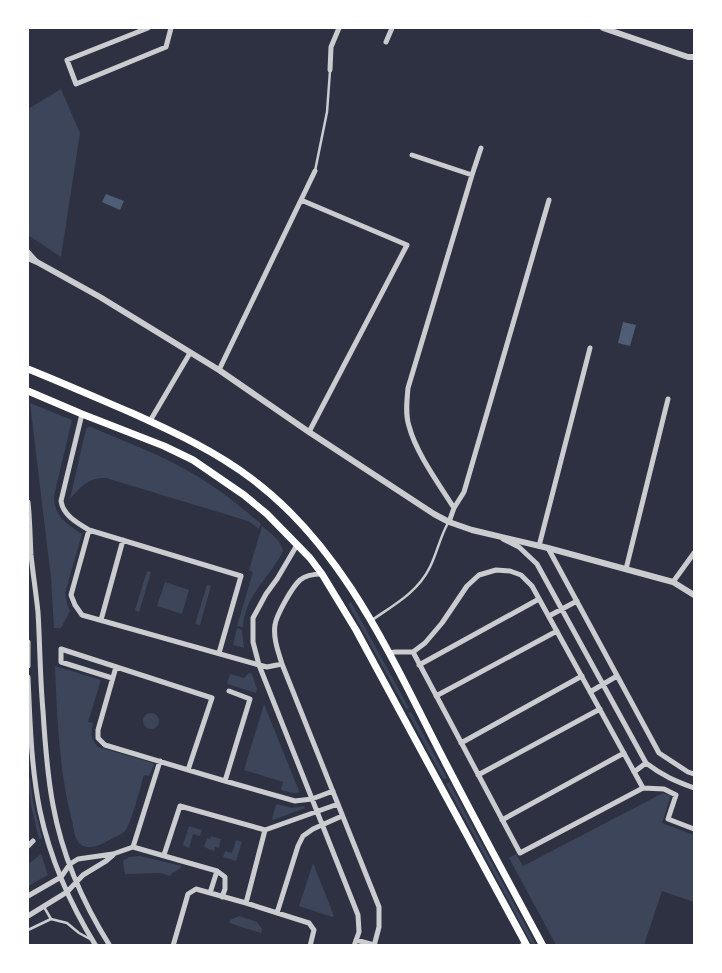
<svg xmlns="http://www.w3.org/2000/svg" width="722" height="973" viewBox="0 0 722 973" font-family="'Varela Round',sans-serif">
	<rect width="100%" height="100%" fill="#2d3142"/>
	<!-- green -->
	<path fill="#3c4559" d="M61,89L80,133L61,257L28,235V109Z
		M30,403L72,420L54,496C54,517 66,523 82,534L65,593L67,604L70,611L61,628H54L51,578Z
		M88,427H91C124,441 159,454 190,472C215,486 239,505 261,524L259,529L248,521L106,478C87,478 82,486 70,499L86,429Z
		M262,526C270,533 281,540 283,551C270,578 245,594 243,627L237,626L253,572L249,570Z
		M147,571L151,572L139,612L135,610Z
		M165,582L189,590L182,614L157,606Z
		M207,585L211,586L200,625L195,624Z
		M351,602L409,708L406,709L348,604Z
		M237,628L242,630L244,648L233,645Z
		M55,666L101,680L88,722L93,723C91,734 90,738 98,747L153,763L154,765L149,776L144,775C140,787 132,824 124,832C119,836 110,839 104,843C96,847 86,850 79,843C74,838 74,828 72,821C59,771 57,718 55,666Z
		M249,673L252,674L257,689L256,693L227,684L230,674L244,678Z
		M264,704L299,791L298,793H293L281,790L283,782L244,770Z
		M411,712L447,778L443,779L408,713Z
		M143 721a8 8 0 1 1 16 0a8 8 0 1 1-16 0Z
		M28,778H30L33,802L42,838L39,839L31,805Z
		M449,782L536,945H532L446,784Z
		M663,793L671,796L662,823L694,835V902L662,891L644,945H556L509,858L516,854L523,866Z
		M277,804L292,808L303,806L305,808L273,820L272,819L276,805Z
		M189,826L202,830L200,836L193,834L189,848L183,845Z
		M211,836L221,839L219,848L215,847L214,851L204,847L207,838L210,839Z
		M236,840L242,842L236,861L223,857L225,851L232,853Z
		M41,854L48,875L28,886V864Z
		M140,856L182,866C179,871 173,871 170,876L160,873L126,874H125L123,862L124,860L129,857Z
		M313,863L334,916L332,917L299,906Z
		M239,916L257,922L262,929L261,933L229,923L230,920Z"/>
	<!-- water -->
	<path fill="#4f5d75" d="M106,194L124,201L120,210L102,202Z
		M623,322L636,325L630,346L618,343Z"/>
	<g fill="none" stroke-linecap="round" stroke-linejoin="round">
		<!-- service -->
		<path stroke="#caccd0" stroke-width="2.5" d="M315,171L327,112L330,71
			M372,620C394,605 418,592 430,567C437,553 440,537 448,523
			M44,907L51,919
			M28,930L51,919L67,923L79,933L90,939
			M518,946L524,943"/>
		<!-- minor -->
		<path stroke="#caccd0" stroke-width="5" d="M148,28L67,60L76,84L166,47L171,28
			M386,42L392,28
			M330,70L331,47L339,28
			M412,155L472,175
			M301,200L407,245L309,432
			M28,252L36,261
			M219,370L315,171
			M82,414L61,501C63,515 77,523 89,530L241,576L219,653
			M150,421L190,353
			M28,502C30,520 30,538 31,555C33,574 36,593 38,612C40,645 40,678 43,711C45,743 47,774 53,805C62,855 83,903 110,946
			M454,508C439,484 416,453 409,426C405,414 407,400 408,388L472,175L481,148
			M449,522L454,508L464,492L549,200
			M89,530L71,595L75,605L82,615L259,665L267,667L282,664
			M503,539L519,547L537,564L646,763C663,776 675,781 694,788
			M297,545L277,579L266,594L253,618V642L259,665L358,915L359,932L354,946
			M539,546L590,348
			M548,548L659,753L688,772L694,774
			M626,569L668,399
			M322,574C314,574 306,575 300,580C292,587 276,616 275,625C273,638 278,651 282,664L379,907V927L374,946
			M673,582L694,553
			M549,616L577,601
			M101,620L123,540
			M28,642V666
			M389,653L395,652H413L425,643L442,623L467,586L479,575L496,570L510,571L521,575L532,586L643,788L520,853L413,652
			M419,665L539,599
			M116,667L98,730V738L105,745L225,781L295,801L312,799L333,791
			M28,677C30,721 31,767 40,811C50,858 70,904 96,946
			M112,678L61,662V649L212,698L188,770
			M590,692L617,676
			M436,696L557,631
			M461,743L582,676
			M634,772L646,763
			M478,775L600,709
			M225,781L250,699L229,691
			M643,788L664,789L676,795L668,819L694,829
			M502,820L624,753
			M265,830L338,804
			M28,846L33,841
			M133,847L217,871L225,877V889L222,897
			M164,855L180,806L265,830L246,903
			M210,893L217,871
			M28,896L61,877L70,864L78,859L113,854L133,847L160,761
			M277,913L298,846L303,836L313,829L342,816
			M28,916L67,892L83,875L106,861L113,855
			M356,940L374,945
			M173,946L188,894L196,889L246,903L309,923L314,930L310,946"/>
		<!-- tertiary -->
		<path stroke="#caccd0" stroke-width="6" d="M603,28L688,57H694
			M28,258L37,262L100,297L219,370L309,432L434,514L449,522L472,530L548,548L673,582L694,595"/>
		<!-- secondary -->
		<path stroke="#fff" stroke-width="7" d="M28,369C63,383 97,398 132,413C174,432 215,451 252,479C344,548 391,657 442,756C475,820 509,883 543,946
			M28,391L82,414L164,446L193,460L244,495L267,514L310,558L322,574L356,630L527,946"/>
	</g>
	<!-- border -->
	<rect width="722" height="973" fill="none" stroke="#ffffff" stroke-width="58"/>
</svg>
